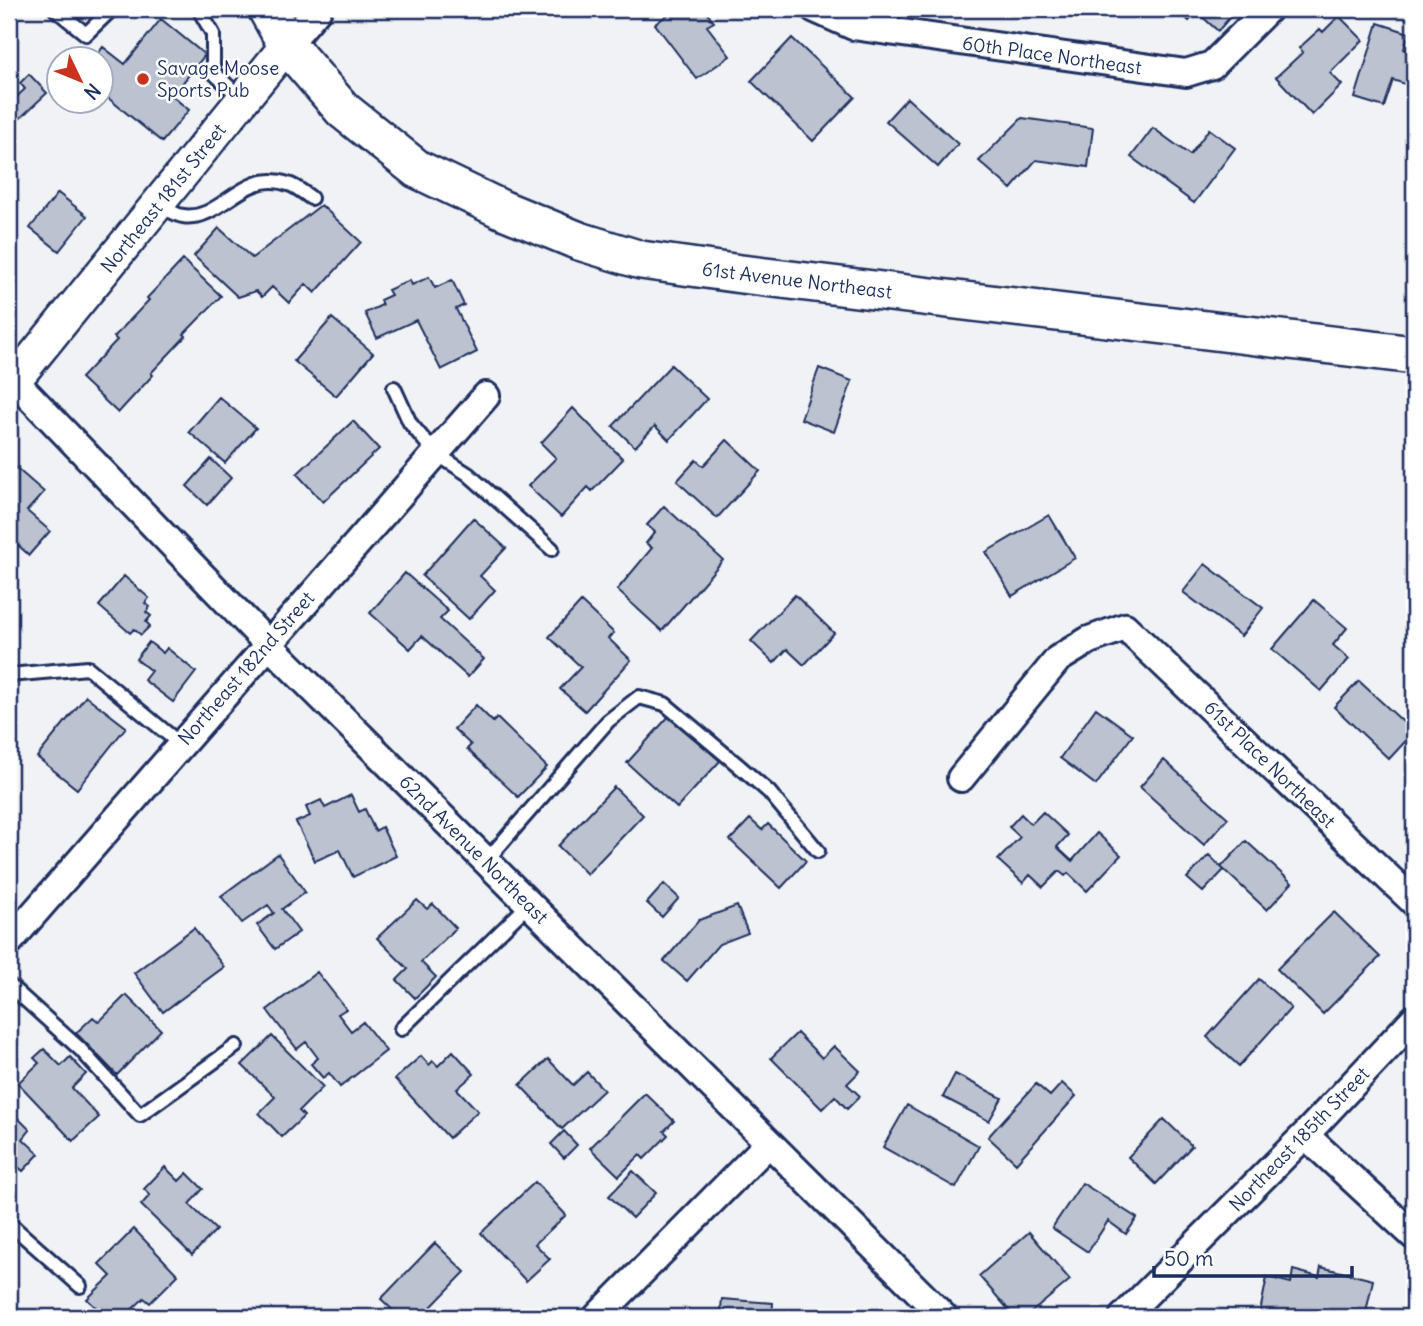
<svg xmlns="http://www.w3.org/2000/svg" width="1423" height="1326" viewBox="0 0 1423 1326" font-family="Delius,sans-serif">
	<rect width="100%" height="100%" fill="#f1f2f5"/>
	<filter id="ink" filterUnits="userSpaceOnUse"><feTurbulence type="fractalNoise" baseFrequency=".0143" numOctaves="2"/><feDisplacementMap in="SourceGraphic" scale="14" xChannelSelector="R" yChannelSelector="G"/><feConvolveMatrix kernelMatrix="1 2 1 2 8 2 1 2 1" color-interpolation-filters="sRGB"/></filter>
	<g filter="url(#ink)">
		<!-- building -->
		<path fill="#bcc2d0" stroke="#1b2f5e" stroke-width="2" d="M676,9H704L714,22L707,26L730,56L697,79L655,24Z
			M1176,9H1237L1218,31L1197,12L1189,21Z
			M1339,16L1363,40L1330,73L1342,85L1312,115L1276,77L1303,52L1299,48L1320,29L1323,32Z
			M161,19L205,55L172,96L189,110L162,142L102,93V60H93L103,47L125,64Z
			M1378,23L1409,33L1404,49L1414,53V92L1410,91L1411,86L1393,80L1384,107L1355,98Z
			M792,38L855,97L813,141L751,81Z
			M29,74L47,93L15,123L9,116V104L25,89L20,83Z
			M907,98L958,144L938,167L886,121Z
			M1022,118L1093,128L1088,167L1036,160L1011,189L979,161Z
			M1153,128L1190,155L1209,129L1235,148L1194,203L1131,157Z
			M58,193L87,216L59,251L30,228Z
			M321,205L361,242L315,293L306,284L289,303L272,287L262,297L256,291L238,297L194,256L219,228L252,258Z
			M183,260L221,296L184,334L186,336L151,373L153,375L118,413L81,378L117,340L114,337L149,300L147,298Z
			M429,277L435,288L452,280L464,305L456,309L477,352L441,370L416,320L377,338L365,313L382,305L380,300L391,295L388,290L410,280L412,285Z
			M332,318L373,353L336,396L294,361Z
			M671,365L707,399L669,440L655,426L635,447L613,426Z
			M819,368L852,381L834,432L801,419Z
			M219,397L256,428L225,463L189,432Z
			M573,408L623,459L592,491L588,487L561,517L528,486L556,458L541,443Z
			M353,421L379,449L323,502L297,474Z
			M727,440L760,471L717,518L677,481L696,460L703,466Z
			M211,459L231,478L207,505L187,486Z
			M14,466L44,492L27,511L50,531L29,555L9,537V472Z
			M664,506L723,560L662,631L617,590L652,548L646,543L655,532L647,525Z
			M1049,515L1075,558L1012,596L986,552Z
			M473,518L506,548L480,576L495,590L469,619L422,576Z
			M1205,564L1263,608L1241,636L1183,592Z
			M405,573L448,611L440,619L484,659L468,677L422,636L410,649L370,613Z
			M124,576L149,598L145,603L150,607L146,612L151,616L146,622L150,626L141,635L134,629L130,633L99,606Z
			M795,595L834,633L804,665L787,649L774,663L751,641Z
			M1314,600L1347,628L1333,645L1349,659L1321,691L1272,649Z
			M581,602L614,633L608,638L631,660L585,711L560,689L581,667L549,637Z
			M149,642L163,653L167,648L196,672L173,702L144,680L151,671L136,659Z
			M1359,681L1414,732L1389,759L1334,707Z
			M86,696L126,727L77,789L37,757Z
			M476,705L493,722L497,718L547,767L518,797L467,749L471,745L454,729Z
			M1096,708L1133,735L1096,785L1060,758Z
			M670,715L720,761L677,808L627,763Z
			M1164,760L1228,818L1204,845L1140,787Z
			M614,787L643,815L587,874L558,846Z
			M351,795L359,812L365,809L375,831L382,827L396,856L353,877L340,850L315,861L296,822L310,816L306,807L321,800L325,808Z
			M1043,812L1068,835L1057,847L1072,861L1097,833L1121,855L1087,891L1068,873L1065,876L1059,871L1043,887L1030,875L1023,883L998,860L1020,837L1009,827L1021,814L1031,824Z
			M750,819L762,830L768,824L806,861L781,888L730,840Z
			M1246,841L1292,883L1267,910L1221,867Z
			M278,854L305,892L282,909L299,932L275,949L257,925L274,913L268,905L242,923L221,896Z
			M1209,855L1224,870L1203,892L1187,878Z
			M664,884L679,898L662,917L647,903Z
			M417,900L427,909L433,904L456,928L421,962L436,977L415,998L397,980L408,969L377,938Z
			M737,906L748,933L719,944L687,981L664,961L699,920Z
			M1334,912L1380,957L1323,1014L1277,969Z
			M194,928L224,967L163,1012L134,973Z
			M317,972L346,1009L338,1014L351,1031L363,1022L386,1051L340,1087L329,1073L323,1078L311,1064L318,1058L306,1042L297,1049L267,1010Z
			M1259,979L1291,1008L1239,1066L1207,1037Z
			M126,995L161,1030L117,1075L76,1033L93,1017L99,1022Z
			M797,1033L822,1058L834,1046L860,1071L847,1084L860,1096L847,1109L835,1096L822,1109L771,1058Z
			M272,1036L323,1087L299,1111L304,1116L282,1137L259,1113L275,1097L242,1065Z
			M44,1049L61,1066L70,1057L86,1074L72,1088L99,1117L73,1141L18,1083L39,1063L34,1058Z
			M453,1051L474,1074L457,1089L478,1111L449,1138L395,1079L421,1056L429,1065L433,1061L438,1066Z
			M548,1059L573,1085L587,1072L604,1090L562,1129L520,1085Z
			M955,1074L1002,1098L989,1121L943,1097Z
			M1062,1083L1076,1096L1016,1163L988,1137L1036,1084L1050,1096Z
			M645,1093L674,1121L664,1131L668,1135L644,1159L640,1155L619,1176L590,1148Z
			M907,1105L979,1146L956,1188L883,1147Z
			M19,1119L30,1130L23,1139L39,1154L23,1171L9,1159V1126L11,1128Z
			M1164,1119L1192,1146L1156,1184L1128,1157Z
			M564,1131L577,1145L564,1158L551,1144Z
			M165,1167L179,1181L187,1173L203,1189L189,1204L216,1230L192,1255L141,1205L150,1195L144,1189Z
			M633,1171L656,1193L632,1218L609,1196Z
			M535,1182L566,1215L535,1244L550,1259L526,1281L481,1233Z
			M1082,1183L1137,1218L1126,1234L1108,1221L1088,1252L1052,1228Z
			M134,1229L178,1275L150,1303L144,1298L124,1317H106L87,1299L111,1276L99,1264Z
			M1029,1232L1070,1280L1026,1317H1015L979,1276Z
			M435,1243L465,1272L431,1307L441,1317H400L381,1299Z
			M1321,1267L1373,1280L1365,1317H1259L1267,1277L1291,1283L1293,1270L1319,1277Z
			M722,1299L773,1303L772,1317H720Z"/>
		<g fill="none" stroke-linecap="round" stroke-linejoin="round">
			<!-- service casing -->
			<g stroke="#1b2f5e" stroke-width="18">
				<path id="service" d="M55,9L86,34L112,9
					M206,9L201,13L213,34V72L242,99
					M158,204C166,208 175,215 183,216C221,222 243,168 288,184C296,186 304,193 311,198
					M394,388L410,423L435,453L468,474L552,549
					M9,675L88,668L180,744
					M486,861L608,721L639,697L665,704L739,766L769,792L818,851
					M9,985L80,1049L140,1115L236,1046
					M401,1029L529,904
					M9,1223L80,1286"/>
			</g>
			<!-- minor casing -->
			<g stroke="#1b2f5e" stroke-width="32">
				<path id="minor" d="M815,9L853,26L1186,73L1212,65L1268,9
					M287,45L318,9
					M9,375L267,643L944,1317
					M961,778L1058,659L1089,640L1125,627L1414,902
					M9,942L486,396
					M1305,1135L1414,1236
					M597,1317L769,1143
					M1123,1317L1305,1135L1414,1019"/>
			</g>
			<!-- tertiary casing -->
			<g stroke="#1b2f5e" stroke-width="37">
				<path id="tertiary" d="M9,387L287,45"/>
			</g>
			<!-- secondary casing -->
			<g stroke="#1b2f5e" stroke-width="42">
				<path id="secondary" d="M267,9L287,45L343,110L417,169L501,209L579,241L641,260L741,274L1414,355"/>
			</g>
			<!-- service -->
			<use href="#service" stroke="#fff" stroke-width="12"/>
			<!-- minor -->
			<use href="#minor" stroke="#fff" stroke-width="26"/>
			<!-- tertiary -->
			<use href="#tertiary" stroke="#fff" stroke-width="32"/>
			<!-- secondary -->
			<use href="#secondary" stroke="#fff" stroke-width="37"/>
		</g>
	</g>
	<!-- markers -->
	<circle fill="#c8321e" stroke="#fff" stroke-width="2.5" cx="143" cy="79" r="7"/>
	<g text-anchor="middle" stroke-width="5" stroke-linejoin="round" paint-order="stroke">
		<!-- street labels -->
		<g font-size="19" fill="#1b2f5e" stroke="#fff">
			<text transform="translate(1052 55) rotate(8)" y="7">60th Place Northeast</text>
			<text transform="translate(163 198) rotate(-51)" y="7">Northeast 181st Street</text>
			<text transform="translate(797 280) rotate(7)" y="7">61st Avenue Northeast</text>
			<text transform="translate(246 668) rotate(-49)" y="7">Northeast 182nd Street</text>
			<text transform="translate(1270 764) rotate(44)" y="7">61st Place Northeast</text>
			<text transform="translate(474 849) rotate(45)" y="7">62nd Avenue Northeast</text>
			<text transform="translate(1299 1139) rotate(-46)" y="7">Northeast 185th Street</text>
		</g>
		<!-- poi labels -->
		<g font-size="19" fill="#1b2f5e" stroke="#fff" text-anchor="start">
			<text x="157" y="75">Savage Moose<tspan x="157" dy="22">Sports Pub</tspan></text>
		</g>
	</g>
	<!-- margin -->
	<rect width="1423" height="1326" fill="none" stroke="#fff" stroke-width="35"/>
	<rect x="18" y="18" width="1388" height="1291" fill="none" stroke="#1b2f5e" stroke-width="2.5" filter="url(#ink)"/>
	<!-- north arrow -->
	<g transform="translate(80 80) rotate(133)"><circle r="33" fill="#ffffff" stroke="#a4acbf" stroke-width="2"/>
	<path d="M0-5L12 26L0 18L-12 26Z" fill="#c8321e"/>
	<text y="-10" font-size="19" font-weight="bold" text-anchor="middle" fill="#1b2f5e">N</text>
	</g>
	<!-- scale -->
	<path d="M1154 1266v10h198v-10" fill="none" stroke="#1b2f5e" stroke-width="3.5"/>
	<text x="1164" y="1266" font-size="21" fill="#1b2f5e" stroke="#ffffff" stroke-width="5" paint-order="stroke">50 m</text>
</svg>
